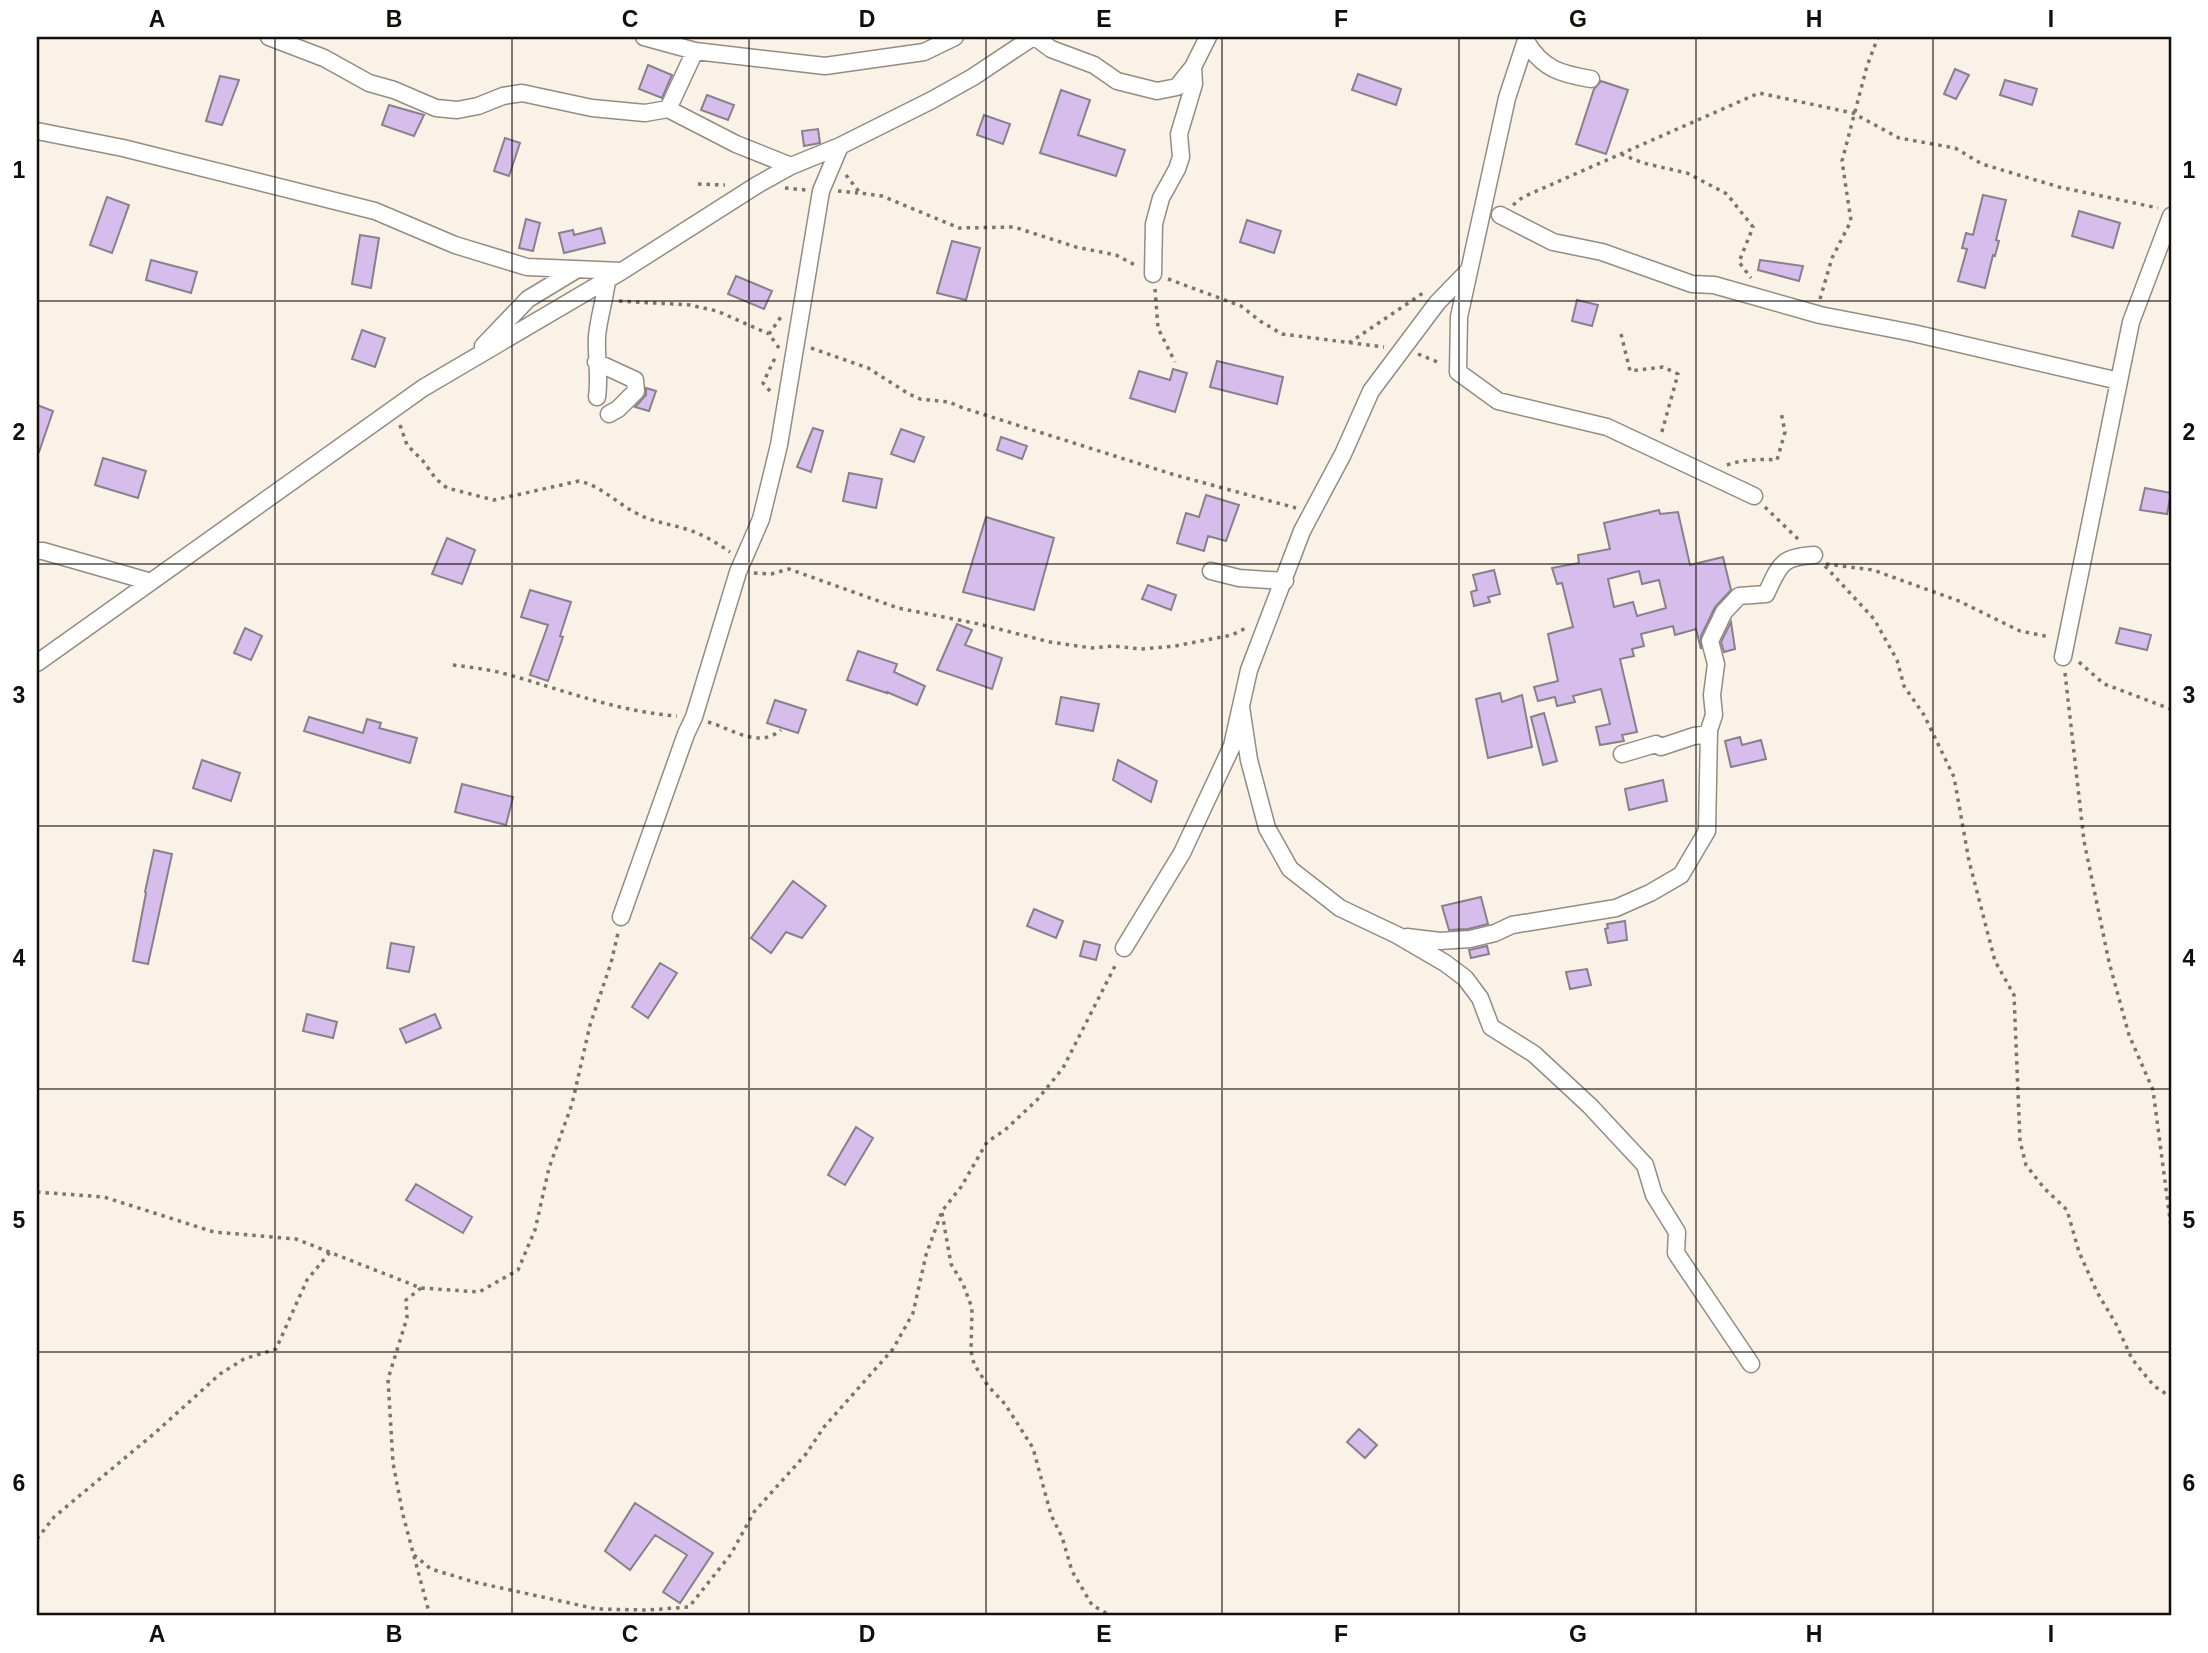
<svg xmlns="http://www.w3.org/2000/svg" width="2208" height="1653" viewBox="0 0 2208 1653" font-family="Helvetica,sans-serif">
	<rect width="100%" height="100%" fill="#faf1e7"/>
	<!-- building -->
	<path fill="#d7bdec" stroke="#87818c" stroke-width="2" fill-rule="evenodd" d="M648,65L672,75L662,98L639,89Z
		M1955,69L1969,75L1956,99L1944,94Z
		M1358,74L1401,89L1396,105L1352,90Z
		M220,76L239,80L222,125L206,121Z
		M2005,80L2037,89L2032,105L2000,95Z
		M1601,81L1628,90L1606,154L1576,144L1594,89Z
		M1061,90L1090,100L1078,135L1125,150L1116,176L1040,153Z
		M707,95L734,105L728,120L701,110Z
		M389,105L424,115L414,136L382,125Z
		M984,115L1010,124L1003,144L977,135Z
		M818,129L820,143L804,146L802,131Z
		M505,138L520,143L509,176L494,171Z
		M1983,195L2006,200L1996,240L1999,241L1995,256L1993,255L1985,288L1958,281L1967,249L1962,248L1966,233L1973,235Z
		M107,197L129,205L112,253L90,245Z
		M2079,211L2120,223L2113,248L2072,236Z
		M526,219L540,223L533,251L519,248Z
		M1247,220L1281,231L1274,253L1240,242Z
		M601,228L605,243L564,253L559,233L573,230L574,235Z
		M360,235L379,238L371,288L352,284Z
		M952,241L980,248L966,300L937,293Z
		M151,260L197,272L191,293L146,280Z
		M1760,260L1803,266L1799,281L1758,270Z
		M736,276L772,291L764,309L728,294Z
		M1577,300L1598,305L1592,326L1572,321Z
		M362,330L385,338L375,367L352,359Z
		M1217,361L1283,377L1277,404L1210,387Z
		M1173,369L1187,373L1175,412L1130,398L1139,371L1170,380Z
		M646,388L656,391L649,411L635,407L646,395Z
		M37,405L53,411L39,452H37Z
		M813,428L823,431L811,472L797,467Z
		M901,429L924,437L914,462L891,454Z
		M1001,437L1027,446L1022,459L997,450Z
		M103,458L146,471L138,498L95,485Z
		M849,473L882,479L876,508L843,501Z
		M2145,488L2171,493L2167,514L2140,510Z
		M1206,495L1239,505L1226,541L1208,536L1204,551L1177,543L1186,513L1199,517Z
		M1659,510L1660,514L1678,512L1690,565L1723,557L1731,590L1715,607L1701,636V649L1696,629L1675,635L1673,626L1641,634L1644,646L1632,649L1634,656L1620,659L1637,732L1622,735L1624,741L1600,745L1596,727L1610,724L1601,689L1573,696L1575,702L1557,706L1555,697L1538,701L1534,687L1558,681L1548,634L1573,627L1562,583L1557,584L1552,568L1579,563L1578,555L1610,549L1604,523ZM1639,571L1642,584L1659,580L1666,608L1637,616L1633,602L1614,607L1608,579Z
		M986,517L1054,538L1034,610L963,592Z
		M447,538L475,550L462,584L432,574Z
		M1494,570L1500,594L1488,597L1490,602L1474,606L1471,592L1477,590L1473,575Z
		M1148,585L1176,595L1171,610L1142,599Z
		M530,590L571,602L560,636L563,637L548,681L530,675L548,625L521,617Z
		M1731,622L1735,649L1724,652L1721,642Z
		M957,624L972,630L965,645L1002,658L992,689L937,670Z
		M245,628L262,636L251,660L234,653Z
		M2120,628L2151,635L2147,650L2116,643Z
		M858,651L897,664L894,672L925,686L917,705L887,692V693L847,680Z
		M1500,693L1502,702L1522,695L1532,747L1488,758L1476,699Z
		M1061,697L1099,704L1093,731L1056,724Z
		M775,700L806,710L798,733L767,723Z
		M1544,713L1557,761L1543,765L1531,717Z
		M309,717L363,733L367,719L381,723L379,728L417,738L410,763L304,731Z
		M1740,737L1742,745L1761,740L1766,759L1731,767L1725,741Z
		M202,760L240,773L231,801L193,788Z
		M1118,760L1157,781L1151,802L1113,780Z
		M1663,780L1667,801L1629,810L1625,789Z
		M462,784L513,797L506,825L455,812Z
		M154,850L172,854L148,964L133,961L146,893L145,892Z
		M793,881L826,906L802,938L786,932L771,953L751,938Z
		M1481,897L1488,924L1468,929L1449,930L1442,906Z
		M1034,909L1063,921L1056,938L1027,926Z
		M1625,921L1627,940L1608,943L1605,929L1608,928L1607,924Z
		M1084,941L1100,945L1096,960L1080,956Z
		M391,943L414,947L409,972L387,968Z
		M1487,946L1489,954L1471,958L1469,950Z
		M660,963L677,973L648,1018L632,1007Z
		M1587,969L1591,985L1570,989L1566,972Z
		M307,1014L337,1022L333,1038L303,1031Z
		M435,1014L441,1028L406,1043L400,1029Z
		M856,1127L873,1138L845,1185L828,1175Z
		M416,1184L472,1217L463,1233L406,1200Z
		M1359,1429L1377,1445L1365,1458L1347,1442Z
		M635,1503L713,1553L680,1603L663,1592L687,1555L655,1535L630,1570L605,1551Z"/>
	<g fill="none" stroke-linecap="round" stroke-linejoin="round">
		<!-- street casing -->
		<g stroke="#948c82" stroke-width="19">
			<path id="street" d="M269,37L324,58L369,83L394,90L436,108L457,110L478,106L503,96L522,93L592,108L645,113L668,109L736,144L791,166
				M644,37L695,51L825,66L924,52L955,37
				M1035,37L1051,49L1094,65L1117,81L1157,91L1177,87L1193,67L1208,37
				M1527,37L1507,98L1459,317L1458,372L1498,401L1607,427L1754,496
				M1526,41C1542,69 1561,74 1591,79
				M668,109L695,51
				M37,131L123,148L375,211L455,245L527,267L622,271
				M1500,215L1553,242L1602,252L1692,284L1714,285L1820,315L1913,333L2119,381
				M1153,274L1154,224L1161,198L1177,169L1181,157L1179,134L1194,84L1193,67
				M483,346L528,299L576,270
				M596,362L635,380L636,391L618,409L609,414
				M597,397C600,377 596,357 597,336C599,316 605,299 607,280
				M37,551H43L151,582
				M1211,571L1239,578L1285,581
				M2063,657L2131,322L2171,216
				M37,663L423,388L622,271L757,185L791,166L840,146L932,100L973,77L1033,37
				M1241,707L1249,760L1267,828L1290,869L1340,908L1397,935L1445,963L1465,978L1480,998L1491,1027L1534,1054L1590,1106L1645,1165L1654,1195L1677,1232L1676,1253L1751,1364
				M1622,754L1656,744L1661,747L1694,736L1709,734
				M621,917L686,734L694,717L738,572L761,519L779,445L821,191L840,146
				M1407,937L1440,941L1470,939L1495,933L1512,925L1616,908L1650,893L1681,875L1707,831L1709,730L1714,715L1712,695L1716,664L1710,641L1724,612L1739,596L1766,594C1780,565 1780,557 1814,555
				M1124,948L1182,853L1232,746L1249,670L1302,531L1343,454L1371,391L1437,303L1469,270"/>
		</g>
		<!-- path -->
		<path stroke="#7a756e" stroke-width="3.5" stroke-dasharray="3.5 5" stroke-linecap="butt" d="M1621,154L1643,163L1687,173L1727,194L1753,227L1739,262L1751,278
			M846,175L860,193L882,196L959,228L1014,227L1076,247L1116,255L1135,265
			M698,184L725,185
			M785,188L806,190
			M838,191L858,193
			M1513,205L1523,197L1759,93L1853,113L1899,138L1955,148L1982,164L2059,187L2158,208
			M1168,279L1241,306L1260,321L1282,334L1384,347
			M1155,289L1158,328L1175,362
			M1820,299L1832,258L1851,221L1842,161L1867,66L1878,37
			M619,301L690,305L717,311L769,334
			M1621,334L1630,371L1663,367L1678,374L1661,435
			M1349,343L1423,293
			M779,348L769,334L783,314
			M811,348L868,368L909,394L920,399L949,402L963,408L1175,475L1296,508
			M1418,354L1440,363
			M770,391L763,383L775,358
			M400,425L407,445L423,461L436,479L447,488L494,500L579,481C604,487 618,505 640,515C658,524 679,525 697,533C709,538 720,545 730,552
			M1727,465C1744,459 1760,459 1777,460L1785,432L1781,412
			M1765,507L1800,541
			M1826,564L1873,570L1959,601L2020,631L2050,637
			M1825,566L1874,619L1897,660L1904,686L1924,715L1954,777L1969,861L1995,961L2014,995L2020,1141L2026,1165L2044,1188L2067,1210L2079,1252L2097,1292L2116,1324L2132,1359L2154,1386L2171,1397
			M754,573L771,574L789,569L898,608L979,624L1050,642L1092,648L1113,646L1141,649L1175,646L1232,635L1246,628
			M2079,662L2104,684L2171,709
			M453,665C469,667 486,669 502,673C562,689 613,711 677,716
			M2065,673L2084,841L2109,962L2129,1035L2153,1090L2171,1227
			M708,722C732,729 758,749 781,730
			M37,1192L104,1197L214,1232L296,1239L421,1288L479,1292L518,1270L535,1230L549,1168L572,1104L590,1025L611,963L618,933
			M942,1213L951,1264L963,1284L972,1308L971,1351L974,1364L988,1386L1005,1404L1033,1448L1051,1515L1062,1537L1072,1571L1092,1605L1111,1616
			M421,1288L406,1300L407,1318L388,1379L393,1463L403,1515L430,1616
			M37,1539L54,1517L156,1432L220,1374L244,1359L276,1349L307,1280L330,1252
			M414,1555L431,1569L474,1582L597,1609L647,1610L689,1607L731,1554L754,1512L806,1454L824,1427L893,1349L913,1313L926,1255L942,1211L961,1187L987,1142L1005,1130L1037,1100L1063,1068L1116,964"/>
		<!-- street -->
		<use href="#street" stroke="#fff" stroke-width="16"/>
	</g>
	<!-- grid -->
	<path fill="none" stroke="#110e0b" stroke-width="2" stroke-opacity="0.55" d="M275,37V1616M512,37V1616M749,37V1616M986,37V1616M1222,37V1616M1459,37V1616M1696,37V1616M1933,37V1616M37,301H2171M37,564H2171M37,826H2171M37,1089H2171M37,1352H2171"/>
	<!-- border -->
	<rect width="2208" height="1653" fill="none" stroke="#ffffff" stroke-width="77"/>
	<rect x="38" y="38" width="2132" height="1576" fill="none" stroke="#110e0b" stroke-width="2.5"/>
	<g font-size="23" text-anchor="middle" font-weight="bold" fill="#110e0b">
		<text x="157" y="27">A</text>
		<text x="394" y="27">B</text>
		<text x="630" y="27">C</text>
		<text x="867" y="27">D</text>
		<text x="1104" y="27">E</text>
		<text x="1341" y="27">F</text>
		<text x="1578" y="27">G</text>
		<text x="1814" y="27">H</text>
		<text x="2051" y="27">I</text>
		<text x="19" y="178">1</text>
		<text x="2189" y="178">1</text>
		<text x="19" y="440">2</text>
		<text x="2189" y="440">2</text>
		<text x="19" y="703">3</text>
		<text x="2189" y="703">3</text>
		<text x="19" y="966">4</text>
		<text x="2189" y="966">4</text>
		<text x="19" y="1228">5</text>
		<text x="2189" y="1228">5</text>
		<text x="19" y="1491">6</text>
		<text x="2189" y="1491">6</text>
		<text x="157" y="1642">A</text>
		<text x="394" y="1642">B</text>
		<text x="630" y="1642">C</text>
		<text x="867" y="1642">D</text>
		<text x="1104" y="1642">E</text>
		<text x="1341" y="1642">F</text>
		<text x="1578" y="1642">G</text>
		<text x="1814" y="1642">H</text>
		<text x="2051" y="1642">I</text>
	</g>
</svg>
